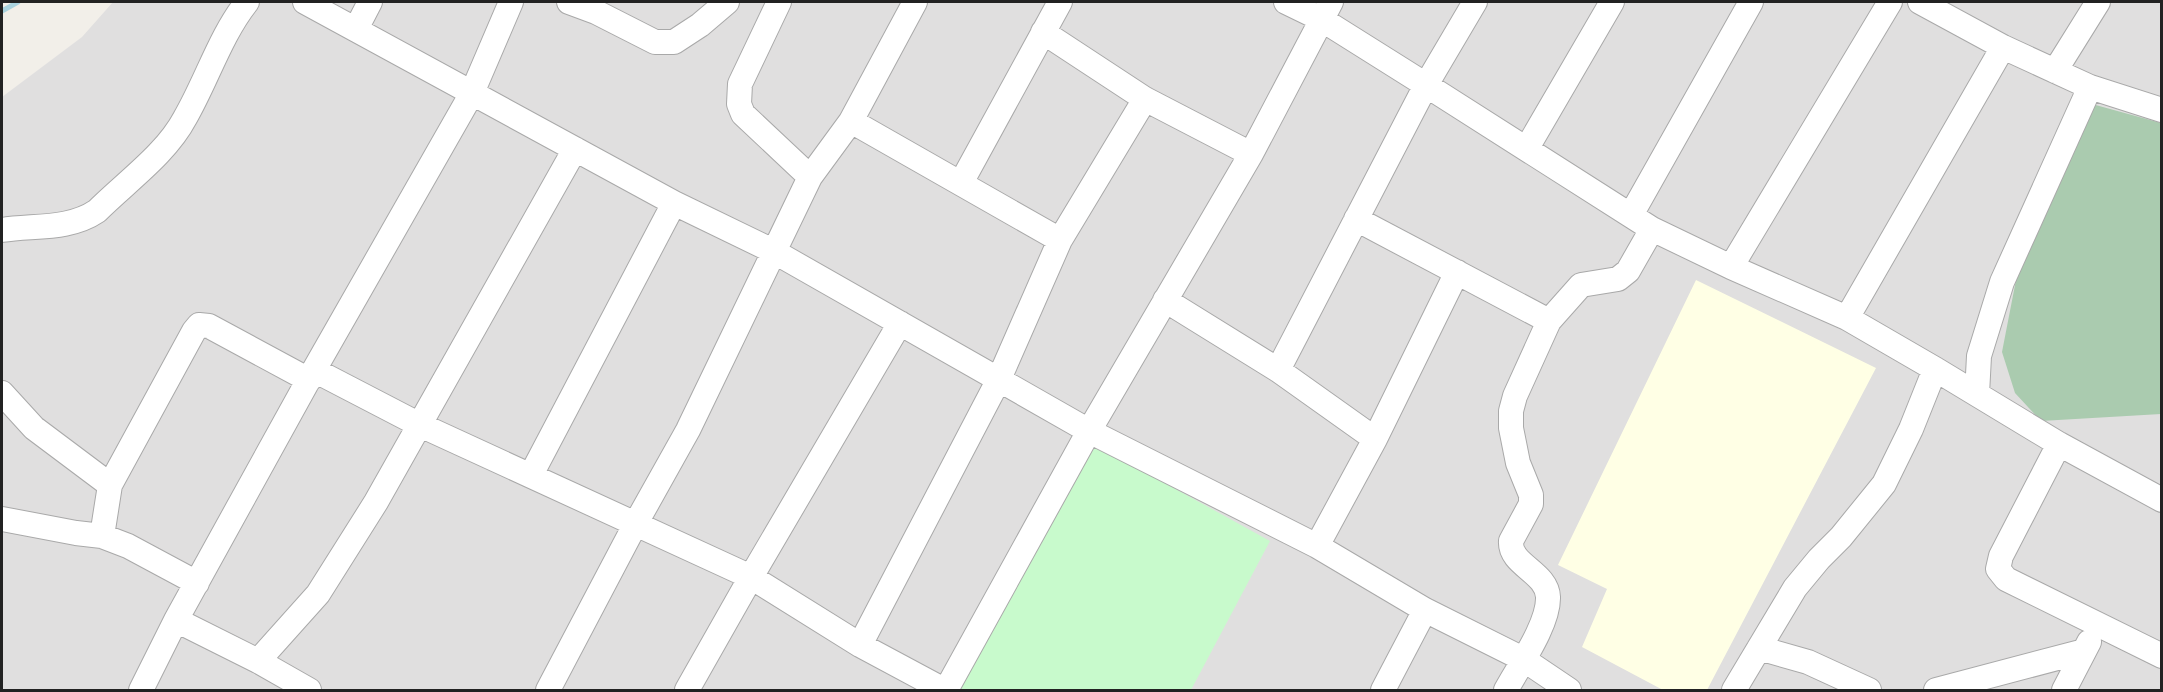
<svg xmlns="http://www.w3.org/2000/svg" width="2163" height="692" viewBox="0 0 2163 692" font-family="'Sofia Sans Condensed',sans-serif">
	<rect width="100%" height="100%" fill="#f2efe9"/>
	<!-- residential -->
	<path fill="#e0dfdf" d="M113,2H2161V690H2V97L82,37Z"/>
	<!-- education -->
	<path fill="#ffffe5" d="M1696,280L1876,368L1707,690H1663L1582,647L1607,589L1558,565Z"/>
	<!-- cemetery -->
	<path fill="#aacbaf" d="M2092,104L2161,123V414L2041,421L2015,393L2002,352L2016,280L2048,210Z"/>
	<!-- park -->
	<path fill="#c8facc" d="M1092,443L1270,541L1191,690H957Z"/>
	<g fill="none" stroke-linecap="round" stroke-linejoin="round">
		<!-- stream -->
		<path stroke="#aad3df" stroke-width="5" d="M2,11L18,2"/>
		<!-- minor casing -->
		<g stroke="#a9a9a9" stroke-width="26">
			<path id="minor" d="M305,2L674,203L773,251L1089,431L1317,546L1425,610L1523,659L1569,690
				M569,2L596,12L655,42H674L700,25L727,2
				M779,2L740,84L739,104L743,114L810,177
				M1286,2L1321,19L1426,85L1652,229L1731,267L1847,318L1935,369L2059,444L2162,500
				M1920,2L2003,47L2090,87L2162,110
				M356,29L370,2
				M1043,32L1145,99L1251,154
				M2055,71L2098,2
				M851,121L1060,240
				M1527,148L1612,2
				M961,183L1060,2
				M1631,215L1751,2
				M1356,219L1549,321
				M2,230C34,225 69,230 97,211C126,182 166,154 185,118C207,80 220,36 247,2
				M1731,267L1890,2
				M1165,300L1278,370L1375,439
				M1847,318L2003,47
				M314,370L418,424L751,577L860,645L944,690
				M1278,370L1426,85L1475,2
				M2,393L34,428L110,485
				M1977,394L1979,356L2002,282L2090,87
				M2059,444L2001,556L1998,569L2006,579L2162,656
				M531,475L674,203
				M2,519L76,533L102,536L128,546L197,583
				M102,536L110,485L194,331L199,325L209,326L309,380
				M1317,546L1375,439L1457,272
				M176,620L258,661L309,690
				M860,645L999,379L1060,240L1145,99
				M1759,648L1808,662L1869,690
				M258,661L318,594L376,502L575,149
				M141,690L176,620L314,370L472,93L511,2
				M548,690L636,523L688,430L810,177L851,121L915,2
				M687,690L751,577L900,323
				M946,690L1089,431L1251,154L1331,2
				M1383,690L1425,610
				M1506,690C1519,666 1549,624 1548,597C1547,572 1509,565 1511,541L1531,504V495L1518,463L1511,428V411L1515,396L1549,321L1581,285L1618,279L1628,271L1652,229
				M1734,690L1795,588L1819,559L1841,537L1884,484L1911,429L1935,369
				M1936,690L2084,651
				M2064,690L2089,642"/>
		</g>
		<!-- minor -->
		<use href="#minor" stroke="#fff" stroke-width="24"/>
	</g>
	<!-- border -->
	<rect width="2163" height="692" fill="none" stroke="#222222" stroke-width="6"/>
</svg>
